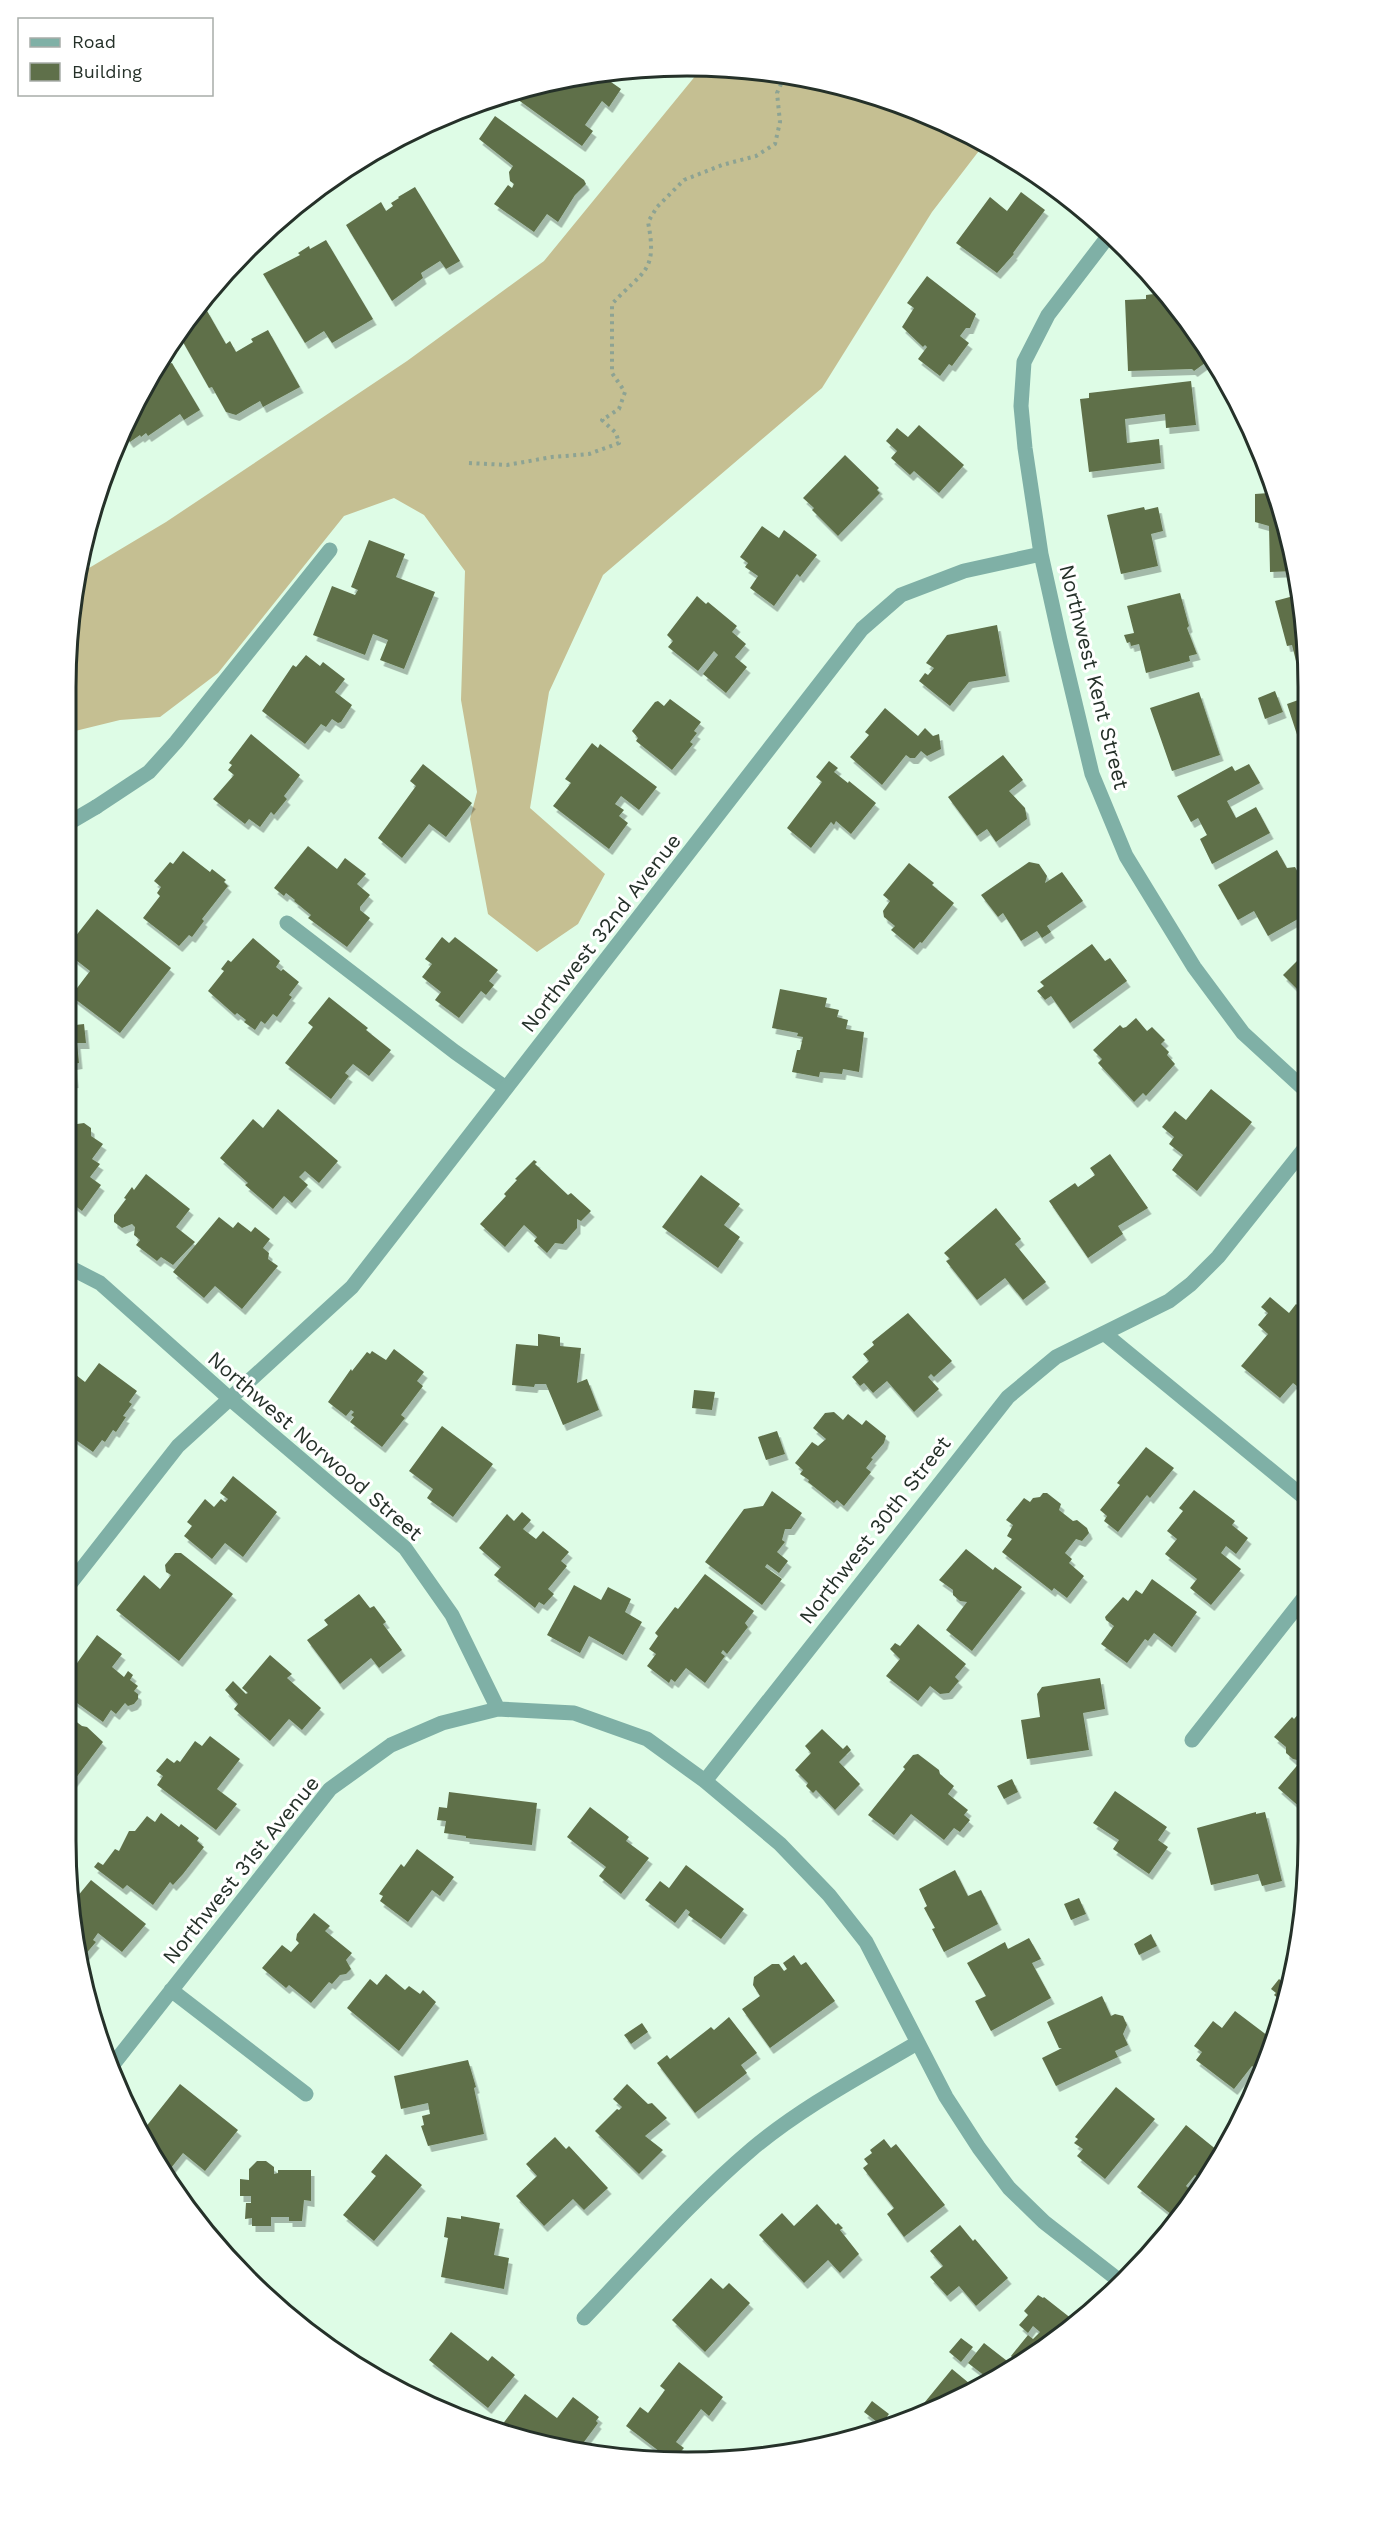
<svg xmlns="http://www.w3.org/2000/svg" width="1375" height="2528" viewBox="0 0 1375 2528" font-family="'Work Sans',sans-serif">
	<defs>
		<filter id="shadow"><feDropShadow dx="3.5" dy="6" stdDeviation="0" flood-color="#0004"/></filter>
	</defs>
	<rect width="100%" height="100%" fill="#defce6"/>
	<!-- forest -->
	<path fill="#c5bf92" d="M701,69L768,71L887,99L985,143L932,212L822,388L603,575L549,692L530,808L605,874L578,924L537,952L488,914L470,819L477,792L461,700L465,571L424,515L394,498L344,516L218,673L160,717L120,720L67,733V647L79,574L166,522L407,361L544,261Z"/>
	<!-- building -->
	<path fill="#5f704a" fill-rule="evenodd" filter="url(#shadow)" d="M601,75L621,89L609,107L602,101L585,125L593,131L582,146L517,99L526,87Z
		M495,116L584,180L586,184L575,195L558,222L547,214L534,232L494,204L508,185L512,188L514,184L510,181L509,172L513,166L479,139Z
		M415,187L460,261L446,269L440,261L421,273L423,278L392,301L346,225L381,202L386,211L393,206L391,203L399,198L398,197Z
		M1021,192L1045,210L1013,253L1014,254L997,273L956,243L990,197L1007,211Z
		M326,240L373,319L332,343L324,331L305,343L263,274L300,255L298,253L309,246L310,249Z
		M927,276L976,314L970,328H966L960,336L969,343L952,366L949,364L940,376L918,359L927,347L925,345L923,347L902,327L914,308L907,303Z
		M1154,285L1204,342L1212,358L1194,371L1192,369L1128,371L1125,300L1146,299V295L1154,294Z
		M206,309L226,344L230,341L236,352L253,342L251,339L268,330L300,387L263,407L260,401L236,415L226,412L212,387L209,388L179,335L192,316Z
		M163,357L168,364L172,363L200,410L184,420L180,414L148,436L146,433L141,437L140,435L130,442L125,435L149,377Z
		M1191,381L1196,425L1166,428L1165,414L1125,419L1127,443L1159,439L1161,463L1089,472L1080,399L1089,398V393Z
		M919,425L964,465L939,493L914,471L910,475L891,458L897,451L886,441L897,428L908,437Z
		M845,455L879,488L877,490L880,493L838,536L812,510L814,508L803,498Z
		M1269,490H1276L1295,571L1270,572L1269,526L1255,522V494L1269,493Z
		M1144,507L1145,510L1158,507L1163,531L1151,534L1158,566L1121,574L1107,515Z
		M762,526L779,538L784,530L817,555L800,577L797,574L774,606L750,588L758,576L745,567L748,563L740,557Z
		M369,540L405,554L396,577L435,592L404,669L380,660L388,640L373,634L365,655L313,635L332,586L355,595L358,590L351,587Z
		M1180,593L1189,626L1187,628L1197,654L1189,656L1190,661L1146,673L1139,644L1131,646L1130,642L1127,643L1124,635L1134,633L1127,606Z
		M1301,594L1304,607V659L1296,661L1292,645L1287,646L1275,601Z
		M697,596L706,604L708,602L737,626L732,632L746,644L735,657L747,667L726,693L703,674L718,655L714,651L698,671L668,647L673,641L667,635Z
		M997,625L1006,676L969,682L950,706L919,681L925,673L928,675L934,668L926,663L947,635Z
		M306,655L320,666L323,662L345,679L335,692L352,705L341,722L338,723L332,719L326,727L321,724L305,744L262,711L293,665L296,667Z
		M1275,691L1283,712L1265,719L1258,698Z
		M1199,692L1220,755L1172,771L1150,708Z
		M1304,698V756L1287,704Z
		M670,699L701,722L694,731L697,733L690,742L693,744L672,770L636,741L638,738L632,731L655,702L658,701L664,706Z
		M885,708L918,736L925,728L933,736L939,734L941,749L927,756L921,751L915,758H910L906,755L882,785L850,757L869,735L865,732Z
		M251,734L300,775L284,796L287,799L274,815L271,812L260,827L249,819L245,824L213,799L234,775L228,770L232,765L229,763Z
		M592,743L598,748L600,744L657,787L639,810L621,796L615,804L624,810L619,816L628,823L609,849L553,806L571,783L565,779Z
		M1003,755L1023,780L1009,791L1025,808L1027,819L996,842L987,829L977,836L948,797Z
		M829,761L838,768L834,772L848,783L849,781L876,803L851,834L836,821L834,825L831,822L811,848L787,828L822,782L816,777Z
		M423,764L472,803L446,837L429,824L402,858L378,838L416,786L410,781Z
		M1249,764L1260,783L1227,801L1236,818L1256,807L1270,833L1212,864L1200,839L1207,835L1198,818L1191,822L1177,796L1232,766L1235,771Z
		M308,846L337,869L345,858L366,874L357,884L370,895L360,907V910L370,918L347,947L308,918L311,915L294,901L295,900L286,893L284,896L274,888Z
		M1277,850L1287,868L1295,867L1303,881L1305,880V915L1268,936L1254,911L1238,920L1218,885Z
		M183,851L210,872L212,869L226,880L224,882L228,886L202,919L204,921L192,937L189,935L179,946L143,918L160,896L157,893L161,887L154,881L170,862L173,864Z
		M1029,862L1039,864L1047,876L1045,883L1062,872L1083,901L1047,926L1051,932L1042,938L1037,931L1021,941L1003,913L998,917L981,895Z
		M909,863L934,883L932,885L954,903L922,943L920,942L914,949L891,930L895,926L884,917L883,911L890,901L883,895Z
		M97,909L171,968L120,1033L71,996L90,971L67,953V947Z
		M442,937L449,943L455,937L498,970L489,981L494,985L486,995L481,991L459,1018L435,1000L441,992L422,977L432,964L425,959Z
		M253,938L280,961L276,967L281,971L283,969L299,982L289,995L292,997L277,1017L273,1014L265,1024L261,1021L255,1030L244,1022L246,1020L237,1013L235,1015L208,991L224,971L221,969L228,960L231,962Z
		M1092,944L1105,961L1110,958L1127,981L1070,1023L1051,996L1045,1000L1037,991L1044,986L1040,982Z
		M1305,953V991L1302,994L1283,975Z
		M780,989L827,998L825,1007L839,1010L837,1017L848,1020L846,1029L864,1032L859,1072L843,1069L842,1074L820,1072L819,1077L792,1072L797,1050H800L803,1037L797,1036L798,1033L772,1028Z
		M329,997L368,1028L366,1030L391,1050L369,1076L353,1064L345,1073L349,1076L331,1099L285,1063L313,1027L308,1023Z
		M1136,1018L1147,1031L1152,1027L1165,1040L1161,1044L1169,1052L1167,1055L1175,1064L1146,1096L1143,1093L1134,1102L1098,1063L1102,1059L1093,1050L1120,1025L1123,1028L1126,1027Z
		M84,1024L86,1043H77L79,1063L73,1064L75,1082L67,1083V1026Z
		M1211,1089L1252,1122L1197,1191L1172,1170L1183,1155L1169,1144L1174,1137L1162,1127L1175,1111L1186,1120Z
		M278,1109L338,1161L319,1183L305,1171L299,1177L308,1185L292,1203L284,1196L273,1209L245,1185L248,1183L220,1158L253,1119L263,1128Z
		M69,1118L77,1124L84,1123L91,1128V1136L103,1144L92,1159L100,1164L90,1177L101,1185L82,1211L70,1202L67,1207V1121Z
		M1110,1154L1148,1208L1118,1226L1123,1234L1088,1258L1049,1201L1075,1183L1078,1187L1095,1175L1090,1168Z
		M534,1160L537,1162L535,1164L568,1195L571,1193L591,1211L581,1221L577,1219V1228L563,1244L555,1243L547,1253L534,1241L537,1237L524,1225L505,1247L480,1224L506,1196L504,1194L517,1180L515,1179Z
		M146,1174L190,1209L176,1227L195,1242L173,1265L161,1257L157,1261L136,1245L140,1240L134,1235L135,1227L132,1224L122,1228L114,1222V1215L126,1199L124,1198L132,1187L134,1190Z
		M701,1175L740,1204L724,1225L740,1237L718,1268L662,1227Z
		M996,1208L1021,1239L1015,1244L1046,1282L1023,1300L1005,1278L977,1300L946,1261L950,1259L944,1253Z
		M219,1217L233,1228L238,1222L251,1232L255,1227L270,1239L263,1248L269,1253L268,1259L278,1266L242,1309L215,1286L204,1298L173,1272Z
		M1270,1297L1289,1313L1296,1304L1306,1312V1384L1302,1390L1293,1383L1280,1398L1241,1366L1268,1334L1258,1325L1268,1313L1261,1307Z
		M908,1313L952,1361L934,1377L931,1374L928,1377L939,1389L914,1412L887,1381L873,1393L864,1383L860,1386L852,1377L869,1361L863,1354L874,1345L872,1342Z
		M538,1334L560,1337V1346L581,1348L577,1383L587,1379L599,1410L563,1425L546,1384H535L534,1387L512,1385L516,1344L538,1346Z
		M394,1349L424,1372L417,1381L423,1386L401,1415L405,1418L382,1447L350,1422L354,1417L351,1415L354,1412L351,1410L346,1416L328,1402L351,1369L352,1371L367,1352L370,1354L372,1351L386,1360Z
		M99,1363L137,1391L129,1402L132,1404L123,1416L126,1417L116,1432L113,1430L105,1442L102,1440L93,1452L66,1433V1388L76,1375L85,1382Z
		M694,1390L715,1392L712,1410L692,1408Z
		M834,1412L843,1420L848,1414L862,1425L866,1420L886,1436L884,1443L871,1458L873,1459L866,1468L871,1472L844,1506L837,1500L834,1503L808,1482L809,1480L800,1474L803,1470L795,1463L812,1442L818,1446L826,1439L813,1428L825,1413Z
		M442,1426L493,1464L453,1517L427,1498L433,1489L409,1471Z
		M777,1431L785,1454L766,1460L758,1437Z
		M1146,1447L1174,1468L1150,1498L1147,1495L1118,1532L1104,1521L1107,1516L1100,1510L1120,1485L1117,1483Z
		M233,1476L277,1512L243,1557L225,1543L212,1559L184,1536L192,1526L187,1522L205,1499L214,1507L221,1499L225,1502L228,1499L220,1493Z
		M1194,1490L1235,1521L1232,1525L1248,1538L1236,1554L1226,1546L1221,1553L1241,1569L1211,1605L1190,1588L1197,1579L1165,1554L1177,1539L1167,1531L1183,1511L1179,1508Z
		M772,1491L802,1513L791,1529H785L782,1540L785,1542L777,1552L788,1561L779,1573L767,1564L765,1567L782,1579L762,1605L705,1562L744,1509L763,1506Z
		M1043,1493H1047L1061,1504L1059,1510L1073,1521L1077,1520L1087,1528L1089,1533L1082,1541L1076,1539L1065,1553L1072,1559L1069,1563L1084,1576L1067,1598L1054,1588L1052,1591L1002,1552L1012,1539L1007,1536L1013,1525L1006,1520L1024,1498L1030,1502L1033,1498L1040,1497Z
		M522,1512L531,1520L523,1529L536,1539L543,1531L569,1552L561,1561L567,1566L548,1589L554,1594L544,1605L539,1602L535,1608L494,1575L501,1567L479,1548L507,1514L514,1521Z
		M966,1549L993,1570L995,1567L1022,1587L972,1651L946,1630L967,1602L960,1601L953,1595V1590L939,1580Z
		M175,1553H181L233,1594L179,1661L116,1610L144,1575L160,1589L171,1575L166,1572L165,1565Z
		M705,1574L754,1611L745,1623L748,1627L727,1654L723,1650L721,1653L725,1656L705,1683L686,1668L675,1682L671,1679L669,1683L647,1666L656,1654L649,1649L658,1636L655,1633L675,1607L678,1609Z
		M1152,1579L1197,1612L1172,1647L1154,1633L1148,1641L1145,1639L1127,1663L1101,1644L1114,1626L1106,1620L1105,1617L1123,1597L1128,1601L1136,1590L1142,1594Z
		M574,1585L601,1600L608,1587L631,1599L625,1612L642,1622L623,1655L589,1636L580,1653L547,1635Z
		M359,1594L370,1608L374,1606L386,1622L383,1624L402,1650L379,1668L371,1658L340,1684L307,1640L328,1625L324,1620Z
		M918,1624L966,1664L955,1677L959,1681L949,1693L940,1694L930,1686L918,1701L886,1676L900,1659L890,1649L895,1643L900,1646Z
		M97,1635L122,1654L112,1667L124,1677L128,1671L133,1675L130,1680L138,1686L134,1691L138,1694V1699L134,1704L128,1706L125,1703L116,1714L111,1710L103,1722L66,1695L68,1682L73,1676L70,1673Z
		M270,1655L292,1674L287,1678L321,1708L302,1730L289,1719L270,1741L234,1709L238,1704L225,1690L233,1681L246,1694L248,1693L242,1688Z
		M1100,1678L1105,1709L1083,1713L1089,1750L1027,1759L1021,1720L1040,1717L1037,1694L1042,1687Z
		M1302,1710L1307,1714V1803L1302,1809L1278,1788L1301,1761L1293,1759L1286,1753V1747L1274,1737L1292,1717L1294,1719Z
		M66,1714L82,1726L87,1727L103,1742L66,1791Z
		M822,1729L843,1749L847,1745L851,1750L839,1762L860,1784L835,1810L816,1790L813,1793L806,1786L808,1783L795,1770L811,1753L805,1746Z
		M210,1736L240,1759L217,1789L237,1804L216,1830L157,1785L163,1776L156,1771L167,1758L174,1763L177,1760L180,1762L195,1741L202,1746Z
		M918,1754L939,1770L940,1774L954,1786L948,1794L968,1810L964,1815L970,1820L960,1832L954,1828L944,1840L911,1814L894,1835L868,1815L905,1769L903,1767L913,1755Z
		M1012,1779L1018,1792L1004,1799L997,1786Z
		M1115,1791L1167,1827L1158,1840L1168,1847L1149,1874L1113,1849L1119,1840L1093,1823Z
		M449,1792L537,1803L532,1845L466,1838V1836L444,1833L446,1821L437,1820L439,1807L447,1808Z
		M590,1807L629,1837L626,1841L649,1858L621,1894L599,1876L606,1867L567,1837Z
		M1256,1812V1814L1265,1812L1282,1881L1262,1886L1258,1874L1211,1885L1197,1828Z
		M161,1813L179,1827L181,1824L199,1838L197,1841L204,1847L183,1874L173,1885L170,1882L153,1905L127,1885L123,1889L94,1867L98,1862L103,1865L115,1849L119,1851L129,1831H135L147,1816L155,1822Z
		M417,1849L454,1877L440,1896L432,1890L408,1922L380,1901L383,1896L379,1894L401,1864L404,1867Z
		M686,1865L744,1909L721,1939L688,1915L690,1912L686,1909L675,1923L645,1900L660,1881L669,1888Z
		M955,1870L968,1896L981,1890L998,1924L944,1952L932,1929L935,1928L924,1908L927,1906L919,1889Z
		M91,1880L146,1924L122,1952L98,1933L93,1940L96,1942L78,1963L72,1903Z
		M1079,1898L1086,1914L1071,1920L1064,1904Z
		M314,1913L330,1926L325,1931L352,1953L346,1960L351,1969L346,1974L340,1975L332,1984L329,1982L311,2003L289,1985L286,1988L262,1968L282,1945L291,1952L299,1943L296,1940L297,1934Z
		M1151,1934L1157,1946L1139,1955L1134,1944Z
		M1029,1938L1041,1959L1032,1963L1051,1998L991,2031L975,2001L986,1996L967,1963L1005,1942L1008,1949Z
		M1297,1943L1294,1964L1286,1957Z
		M794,1955L801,1965L806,1962L835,2001L770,2048L742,2009L760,1996L753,1985L754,1977L772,1964H779L784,1971L787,1969L783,1963Z
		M1293,1973L1288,2002L1287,2005L1274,1995L1276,1993L1271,1989L1279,1979L1284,1983Z
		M386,1974L405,1990L409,1986L420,1994L423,1990L436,2002L399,2051L347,2008L370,1979L377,1985Z
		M1102,1996L1111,2016L1115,2014L1123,2016L1127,2025L1123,2034L1128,2045L1115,2051L1118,2057L1056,2086L1042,2058L1062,2048H1059L1047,2022Z
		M1235,2011L1272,2039L1259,2071L1252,2066L1234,2089L1196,2060L1202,2052L1194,2046L1213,2021L1222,2028Z
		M729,2017L757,2053L741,2065L747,2073L695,2113L657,2063L667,2055L670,2059L711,2027L714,2030Z
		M642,2023L648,2032L631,2044L624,2035Z
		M468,2060L476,2087L474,2088L484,2134L428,2146L421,2126L424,2125L422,2116L430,2114L428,2103L401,2109L394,2076Z
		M180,2084L238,2130L205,2171L183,2153L171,2168L148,2149L141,2133Z
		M627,2084L648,2104L652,2103L667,2118L645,2136L663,2150L639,2174L595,2131L617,2109L619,2110L622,2107L613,2099Z
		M1116,2087L1155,2119L1105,2179L1077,2156L1083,2149L1074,2143L1078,2139L1075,2137Z
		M1186,2125L1223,2155L1177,2219L1137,2187ZM1195,2175L1201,2180L1192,2191L1186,2186Z
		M555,2137L566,2149L569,2146L608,2188L584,2210L573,2199L544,2226L516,2196L537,2176L526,2164Z
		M884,2139L891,2148L896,2144L945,2205L904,2237L887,2214L894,2208L863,2168L868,2164L864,2159L872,2153L870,2150Z
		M386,2154L422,2185L374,2241L343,2215L376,2176L371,2172Z
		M257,2161H266L274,2167V2174L278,2173V2170H311V2201L304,2200L302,2221H289V2217H271V2226H252V2218L245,2219L246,2203H251V2196H240V2179L249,2180V2169Z
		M817,2204L836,2225L838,2223L843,2228L840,2230L859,2254L840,2273L828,2260L804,2283L759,2235L782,2213L794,2226Z
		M461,2216L500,2223L494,2255L509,2258L504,2289L441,2277L448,2238L444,2237L447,2217L461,2219Z
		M960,2225L973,2241L975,2239L1008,2278L976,2306L959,2286L947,2296L930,2277L943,2266L930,2251Z
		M711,2278L723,2289L729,2283L750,2303L705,2352L672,2320Z
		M1038,2295L1043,2298L1044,2297L1077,2323L1032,2357L1018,2365L1011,2356L1028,2335L1033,2339L1040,2332L1033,2326L1028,2333L1019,2325L1028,2315L1024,2311Z
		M451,2332L488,2361L492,2356L515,2375L488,2408L429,2360Z
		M961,2338L973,2347L961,2362L949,2352Z
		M984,2343L1011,2364L1005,2372L990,2380L968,2363Z
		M679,2362L723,2397L709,2416L701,2409L676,2442L684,2448L672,2461L626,2426L640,2407L648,2413L665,2390L660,2386Z
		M952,2369L975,2388L926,2415L911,2419Z
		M525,2394L557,2418L573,2397L599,2417L596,2421L598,2423L581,2446L577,2443L573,2448L521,2439L502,2425Z
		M872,2401L889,2414L881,2425L864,2412Z"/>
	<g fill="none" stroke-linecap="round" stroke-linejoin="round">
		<!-- path -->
		<path stroke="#8da393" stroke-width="4" stroke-dasharray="3 4.5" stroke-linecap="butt" d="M469,463L507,465L552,457L589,454L619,443L616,433L602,420L619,409L625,392L612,373V304C643,270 658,273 648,222L657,207L684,180L722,165L756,156L775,144L780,122L777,93L785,75"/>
		<!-- service -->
		<path stroke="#7fb0a6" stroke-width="15" d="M96,807L149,772L176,742L330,550
			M287,923L455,1052L506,1088"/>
		<!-- minor -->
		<path stroke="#7fb0a6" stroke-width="15" d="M1110,234L1048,315L1024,362L1021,406L1025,448L1041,554L1060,640L1092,774L1126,856L1194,967L1243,1033L1305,1090
			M67,824L96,807
			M67,1266L100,1283L229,1398L405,1548L452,1615L498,1709
			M1105,1334L1306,1499
			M66,1589L178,1446L352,1287L862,629L901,595L964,571L1041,554
			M1192,1740L1307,1594
			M705,1781L1008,1397L1056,1357L1169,1301L1191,1284L1218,1257L1305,1148
			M171,1990L306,2094
			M111,2067L330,1789L391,1745L442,1723L498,1709L574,1713L647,1739L705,1781L780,1844L829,1895L866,1942L946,2097L979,2148L1009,2188L1044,2222L1121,2282
			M584,2318C639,2261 692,2200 752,2149C802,2107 861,2076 917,2043"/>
	</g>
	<g text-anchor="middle" stroke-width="6" stroke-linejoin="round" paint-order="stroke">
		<!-- street labels -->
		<g font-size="21" fill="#253129" stroke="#fff">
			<text transform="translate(1094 677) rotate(76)" y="7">Northwest Kent Street</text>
			<text transform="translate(601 933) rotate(-52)" y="7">Northwest 32nd Avenue</text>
			<text transform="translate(315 1446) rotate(41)" y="7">Northwest Norwood Street</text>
			<text transform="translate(875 1530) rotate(-52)" y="7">Northwest 30th Street</text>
			<text transform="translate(241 1870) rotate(-51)" y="7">Northwest 31st Avenue</text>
		</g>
	</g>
	<!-- crop -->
	<path d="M0 0H1375V2528H0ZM687 76H687A611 611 0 0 1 1298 687V1841A611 611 0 0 1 687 2452H687A611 611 0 0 1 76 1841V687A611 611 0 0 1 687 76Z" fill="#fff" fill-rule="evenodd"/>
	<path fill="none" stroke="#253129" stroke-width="3" d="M687 76H687A611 611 0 0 1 1298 687V1841A611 611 0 0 1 687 2452H687A611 611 0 0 1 76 1841V687A611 611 0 0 1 687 76Z"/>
	<!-- legend -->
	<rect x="18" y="18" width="195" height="78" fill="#ffffff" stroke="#a8ada9" stroke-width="1.5"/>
	<rect x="30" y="38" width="30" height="9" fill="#7fb0a6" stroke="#a8ada9" stroke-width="1.5"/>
	<text x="72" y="48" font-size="18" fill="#253129">Road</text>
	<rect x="30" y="63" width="30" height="18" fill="#5f704a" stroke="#a8ada9" stroke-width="1.5"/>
	<text x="72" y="78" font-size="18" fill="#253129">Building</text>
</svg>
